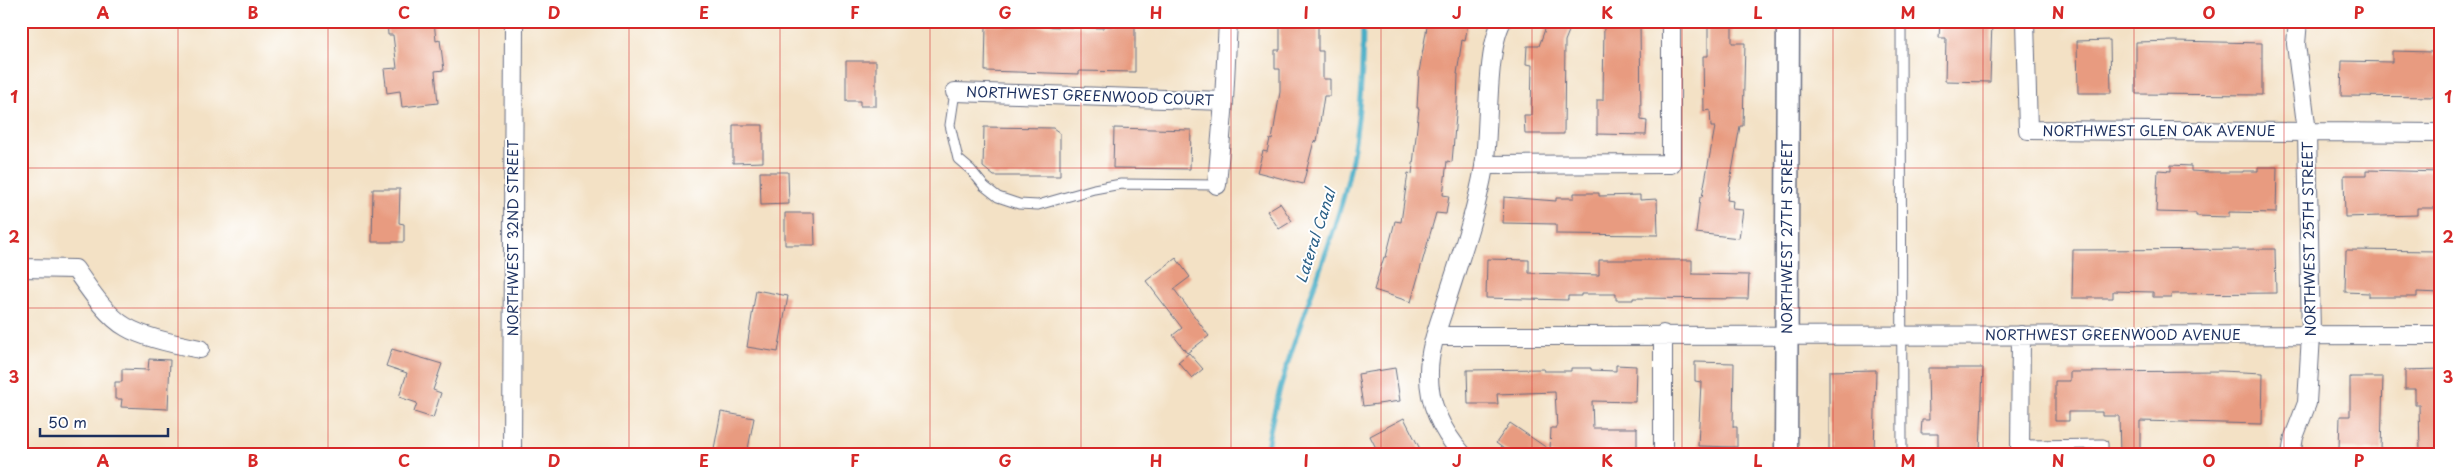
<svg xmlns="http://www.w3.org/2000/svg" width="2462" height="475" viewBox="0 0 2462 475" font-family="'Playpen Sans',sans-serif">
	<rect width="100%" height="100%" fill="#fff"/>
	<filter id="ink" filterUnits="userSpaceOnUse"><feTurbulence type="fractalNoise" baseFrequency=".02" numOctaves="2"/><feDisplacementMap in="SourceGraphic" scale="10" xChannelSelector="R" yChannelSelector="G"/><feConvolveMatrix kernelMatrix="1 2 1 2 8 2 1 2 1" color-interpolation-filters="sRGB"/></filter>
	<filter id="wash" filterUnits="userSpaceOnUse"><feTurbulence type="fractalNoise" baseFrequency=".0096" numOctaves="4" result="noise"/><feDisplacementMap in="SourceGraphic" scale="20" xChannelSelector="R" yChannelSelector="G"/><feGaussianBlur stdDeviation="1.12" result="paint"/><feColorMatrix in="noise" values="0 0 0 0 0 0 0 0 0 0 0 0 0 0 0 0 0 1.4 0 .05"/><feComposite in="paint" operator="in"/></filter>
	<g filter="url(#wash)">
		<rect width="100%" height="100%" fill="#f3e1c5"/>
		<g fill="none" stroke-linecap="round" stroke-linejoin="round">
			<!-- stream -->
			<path stroke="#46adc6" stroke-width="5" d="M1266,454C1279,364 1320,282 1344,195C1359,139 1363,79 1363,21"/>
		</g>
		<g id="blocks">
			<!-- building -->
			<path fill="#e89b80" d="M387,21H434L436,41L440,40L444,70L435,71L438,103L402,107L400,91L387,93L384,69L397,68L393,35H388Z
				M1280,21H1318V51H1323V79H1330V96H1324L1317,142L1314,141L1303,184L1257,172L1263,151L1267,152L1270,139L1272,140L1280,92V69H1275V50H1280Z
				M1428,21L1468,23L1465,41L1462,40L1457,74H1458L1457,104L1452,162L1447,161L1443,195L1449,196L1446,214L1436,213L1411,302L1374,290L1384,257H1386L1395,221L1401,222L1408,173L1412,174L1419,108H1417L1419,72Z
				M1548,21H1573L1565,41L1564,134H1525L1524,115H1531L1532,65L1526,64L1527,46H1539Z
				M1604,21H1640L1641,120L1647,121L1646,135L1597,134V100H1603Z
				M1708,21H1732V43H1745L1743,126H1740L1727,200L1733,201L1732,209L1743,210L1739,238L1696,233L1700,197H1702L1715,127H1711L1710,110L1704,111L1703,56H1708Z
				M1940,21H1992L1990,82L1945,81L1946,38H1939Z
				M986,25L1103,28V26H1135V72L1079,71V74L985,71Z
				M2110,40L2111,93H2078L2077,41Z
				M2175,41L2262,43V95L2136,94V42Z
				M2392,51L2433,52V55H2441V97L2341,96L2342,61L2392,62Z
				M846,61H876V106H860V101H846Z
				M733,125H763V162L733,163Z
				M984,127L1053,128L1060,133V176H994L983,167Z
				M1114,128L1191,130L1190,169L1113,168Z
				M2171,165L2191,166V171L2209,172H2243V171H2258V167H2277L2276,213L2229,212V217L2196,216V213L2156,212L2158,170L2171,171Z
				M2367,170L2441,172V208H2417V215L2345,217L2344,175H2367Z
				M760,172H788L789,204L761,205Z
				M373,189H400L399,223L404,224V242H372Z
				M1574,193H1599V196L1640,195V200L1657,199L1658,235L1556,234V224L1503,223L1504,197L1556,201V198H1574Z
				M1280,203L1292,221L1279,229L1267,211Z
				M785,213H814L815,245H785Z
				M2275,249L2276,293L2171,294V297H2153V292L2113,291V298H2072L2073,250Z
				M2346,250L2441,251V293L2417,292V297H2369V293L2345,292Z
				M1176,258L1190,277L1174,289L1209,336L1187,353L1173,335L1182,328L1146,281Z
				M1487,259L1529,260V273L1599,275V260H1692V274L1749,275L1748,299L1633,298V300H1616V294H1581V296H1568V300L1486,298Z
				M756,290L788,296L778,352L747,347Z
				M392,349L442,364L433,390L441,393L433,418L414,412L417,403L399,397L407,373L386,366Z
				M1189,353L1203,369L1192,378L1178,362Z
				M149,359L170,360L168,409L121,407L122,399H115V382H122V369L148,370Z
				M1695,362L1734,363L1733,427H1737V447L1698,446L1701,382L1695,381Z
				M1616,365L1636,366L1635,402L1592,401L1593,428H1637V454H1511L1496,443L1510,423L1550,450L1551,428H1557L1555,392L1497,394L1498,404H1468L1467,370L1544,369V371H1571V368H1591V370L1616,371Z
				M1395,368L1400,401L1363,406L1358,374Z
				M1928,368H1983L1980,454H1938V434H1921L1922,420H1929Z
				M2441,369V454H2420L2419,405H2415V389H2405V370Z
				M1876,370L1874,454H1829V371Z
				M2221,371L2263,373L2262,424L2140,421V454H2120L2119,416H2102V412H2069V421H2055V381H2070V372Z
				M2350,377H2383L2381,450L2339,449L2340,416H2350Z
				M721,412L754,418L747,454H713Z
				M1404,418L1420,449L1411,454H1379L1370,436Z"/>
		</g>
	</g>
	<g filter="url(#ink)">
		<use href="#blocks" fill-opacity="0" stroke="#676d82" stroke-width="1"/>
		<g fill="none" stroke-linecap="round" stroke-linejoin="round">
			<!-- service casing -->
			<g stroke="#676d82" stroke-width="11">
				<path id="service" d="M1901,21L1902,454
					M955,92L950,125L958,159L971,170L984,186L998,197L1019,204L1038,205L1094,189L1121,184L1217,185
					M2020,445L2103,444V454"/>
			</g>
			<!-- minor casing -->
			<g stroke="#676d82" stroke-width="20">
				<path id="minor" d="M2025,21L2028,130L2441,133
					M955,92L1224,101
					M1484,165L1671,164V21
					M1217,185L1224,101L1228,21
					M21,268L75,269C87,286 107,317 126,327C144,338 179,345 200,349
					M1663,334V454
					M1435,336L2441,335
					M512,454L514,21
					M1462,454C1442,431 1428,403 1429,372C1429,349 1439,324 1446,302C1460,258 1476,213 1484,167C1490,129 1485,53 1502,21
					M2020,454L2021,335
					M2291,454L2294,437L2307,403L2311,335L2307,132L2296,44L2298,21"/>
			</g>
			<!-- tertiary casing -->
			<g stroke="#676d82" stroke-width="25">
				<path id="tertiary" d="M1786,454L1788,21"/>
			</g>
			<!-- service -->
			<use href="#service" stroke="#fff" stroke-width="9"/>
			<!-- minor -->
			<use href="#minor" stroke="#fff" stroke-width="18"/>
			<!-- tertiary -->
			<use href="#tertiary" stroke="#fff" stroke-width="22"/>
		</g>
	</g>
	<!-- grid -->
	<path fill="none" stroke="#d62828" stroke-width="1" stroke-opacity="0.55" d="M178,21V454M328,21V454M479,21V454M629,21V454M780,21V454M930,21V454M1081,21V454M1231,21V454M1381,21V454M1532,21V454M1682,21V454M1833,21V454M1983,21V454M2134,21V454M2284,21V454M21,168H2441M21,308H2441"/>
	<g text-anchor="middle" stroke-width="4" stroke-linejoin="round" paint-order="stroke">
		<!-- street labels -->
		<g font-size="14" fill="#1b2f5e" stroke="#fff">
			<text transform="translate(1090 96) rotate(2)" y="5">NORTHWEST GREENWOOD COURT</text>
			<text x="2159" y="136">NORTHWEST GLEN OAK AVENUE</text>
			<text transform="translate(1787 237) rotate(-90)" y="5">NORTHWEST 27TH STREET</text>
			<text transform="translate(513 238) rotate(-90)" y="5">NORTHWEST 32ND STREET</text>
			<text transform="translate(2309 239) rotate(-91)" y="5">NORTHWEST 25TH STREET</text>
			<text x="2113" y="340">NORTHWEST GREENWOOD AVENUE</text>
		</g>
		<!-- water labels -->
		<g font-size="15" font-style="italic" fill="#2c6188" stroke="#fff">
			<text transform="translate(1316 236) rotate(-72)" y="5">Lateral Canal</text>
		</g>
	</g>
	<!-- margin -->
	<rect width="2462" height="475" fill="none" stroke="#fff" stroke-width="55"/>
	<!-- scale -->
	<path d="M40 428v8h128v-8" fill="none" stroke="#1b2f5e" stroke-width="2.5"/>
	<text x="48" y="428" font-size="15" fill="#1b2f5e" stroke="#ffffff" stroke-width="4" paint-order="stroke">50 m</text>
	<rect x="28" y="28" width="2406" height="420" fill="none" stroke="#d62828" stroke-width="2"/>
	<g font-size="16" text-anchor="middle" font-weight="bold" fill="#d62828">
		<text x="103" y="19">A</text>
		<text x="253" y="19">B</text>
		<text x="404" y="19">C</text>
		<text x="554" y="19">D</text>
		<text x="704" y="19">E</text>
		<text x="855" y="19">F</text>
		<text x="1005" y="19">G</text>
		<text x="1156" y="19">H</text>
		<text x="1306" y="19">I</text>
		<text x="1457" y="19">J</text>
		<text x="1607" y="19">K</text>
		<text x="1758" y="19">L</text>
		<text x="1908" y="19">M</text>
		<text x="2058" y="19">N</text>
		<text x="2209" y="19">O</text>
		<text x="2359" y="19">P</text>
		<text x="14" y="103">1</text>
		<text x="2448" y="103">1</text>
		<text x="14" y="243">2</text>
		<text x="2448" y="243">2</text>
		<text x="14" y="383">3</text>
		<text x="2448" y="383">3</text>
		<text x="103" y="467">A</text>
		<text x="253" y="467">B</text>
		<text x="404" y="467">C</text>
		<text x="554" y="467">D</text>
		<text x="704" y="467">E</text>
		<text x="855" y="467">F</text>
		<text x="1005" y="467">G</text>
		<text x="1156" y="467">H</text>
		<text x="1306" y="467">I</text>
		<text x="1457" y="467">J</text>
		<text x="1607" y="467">K</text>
		<text x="1758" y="467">L</text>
		<text x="1908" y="467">M</text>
		<text x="2058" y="467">N</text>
		<text x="2209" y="467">O</text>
		<text x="2359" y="467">P</text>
	</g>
</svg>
